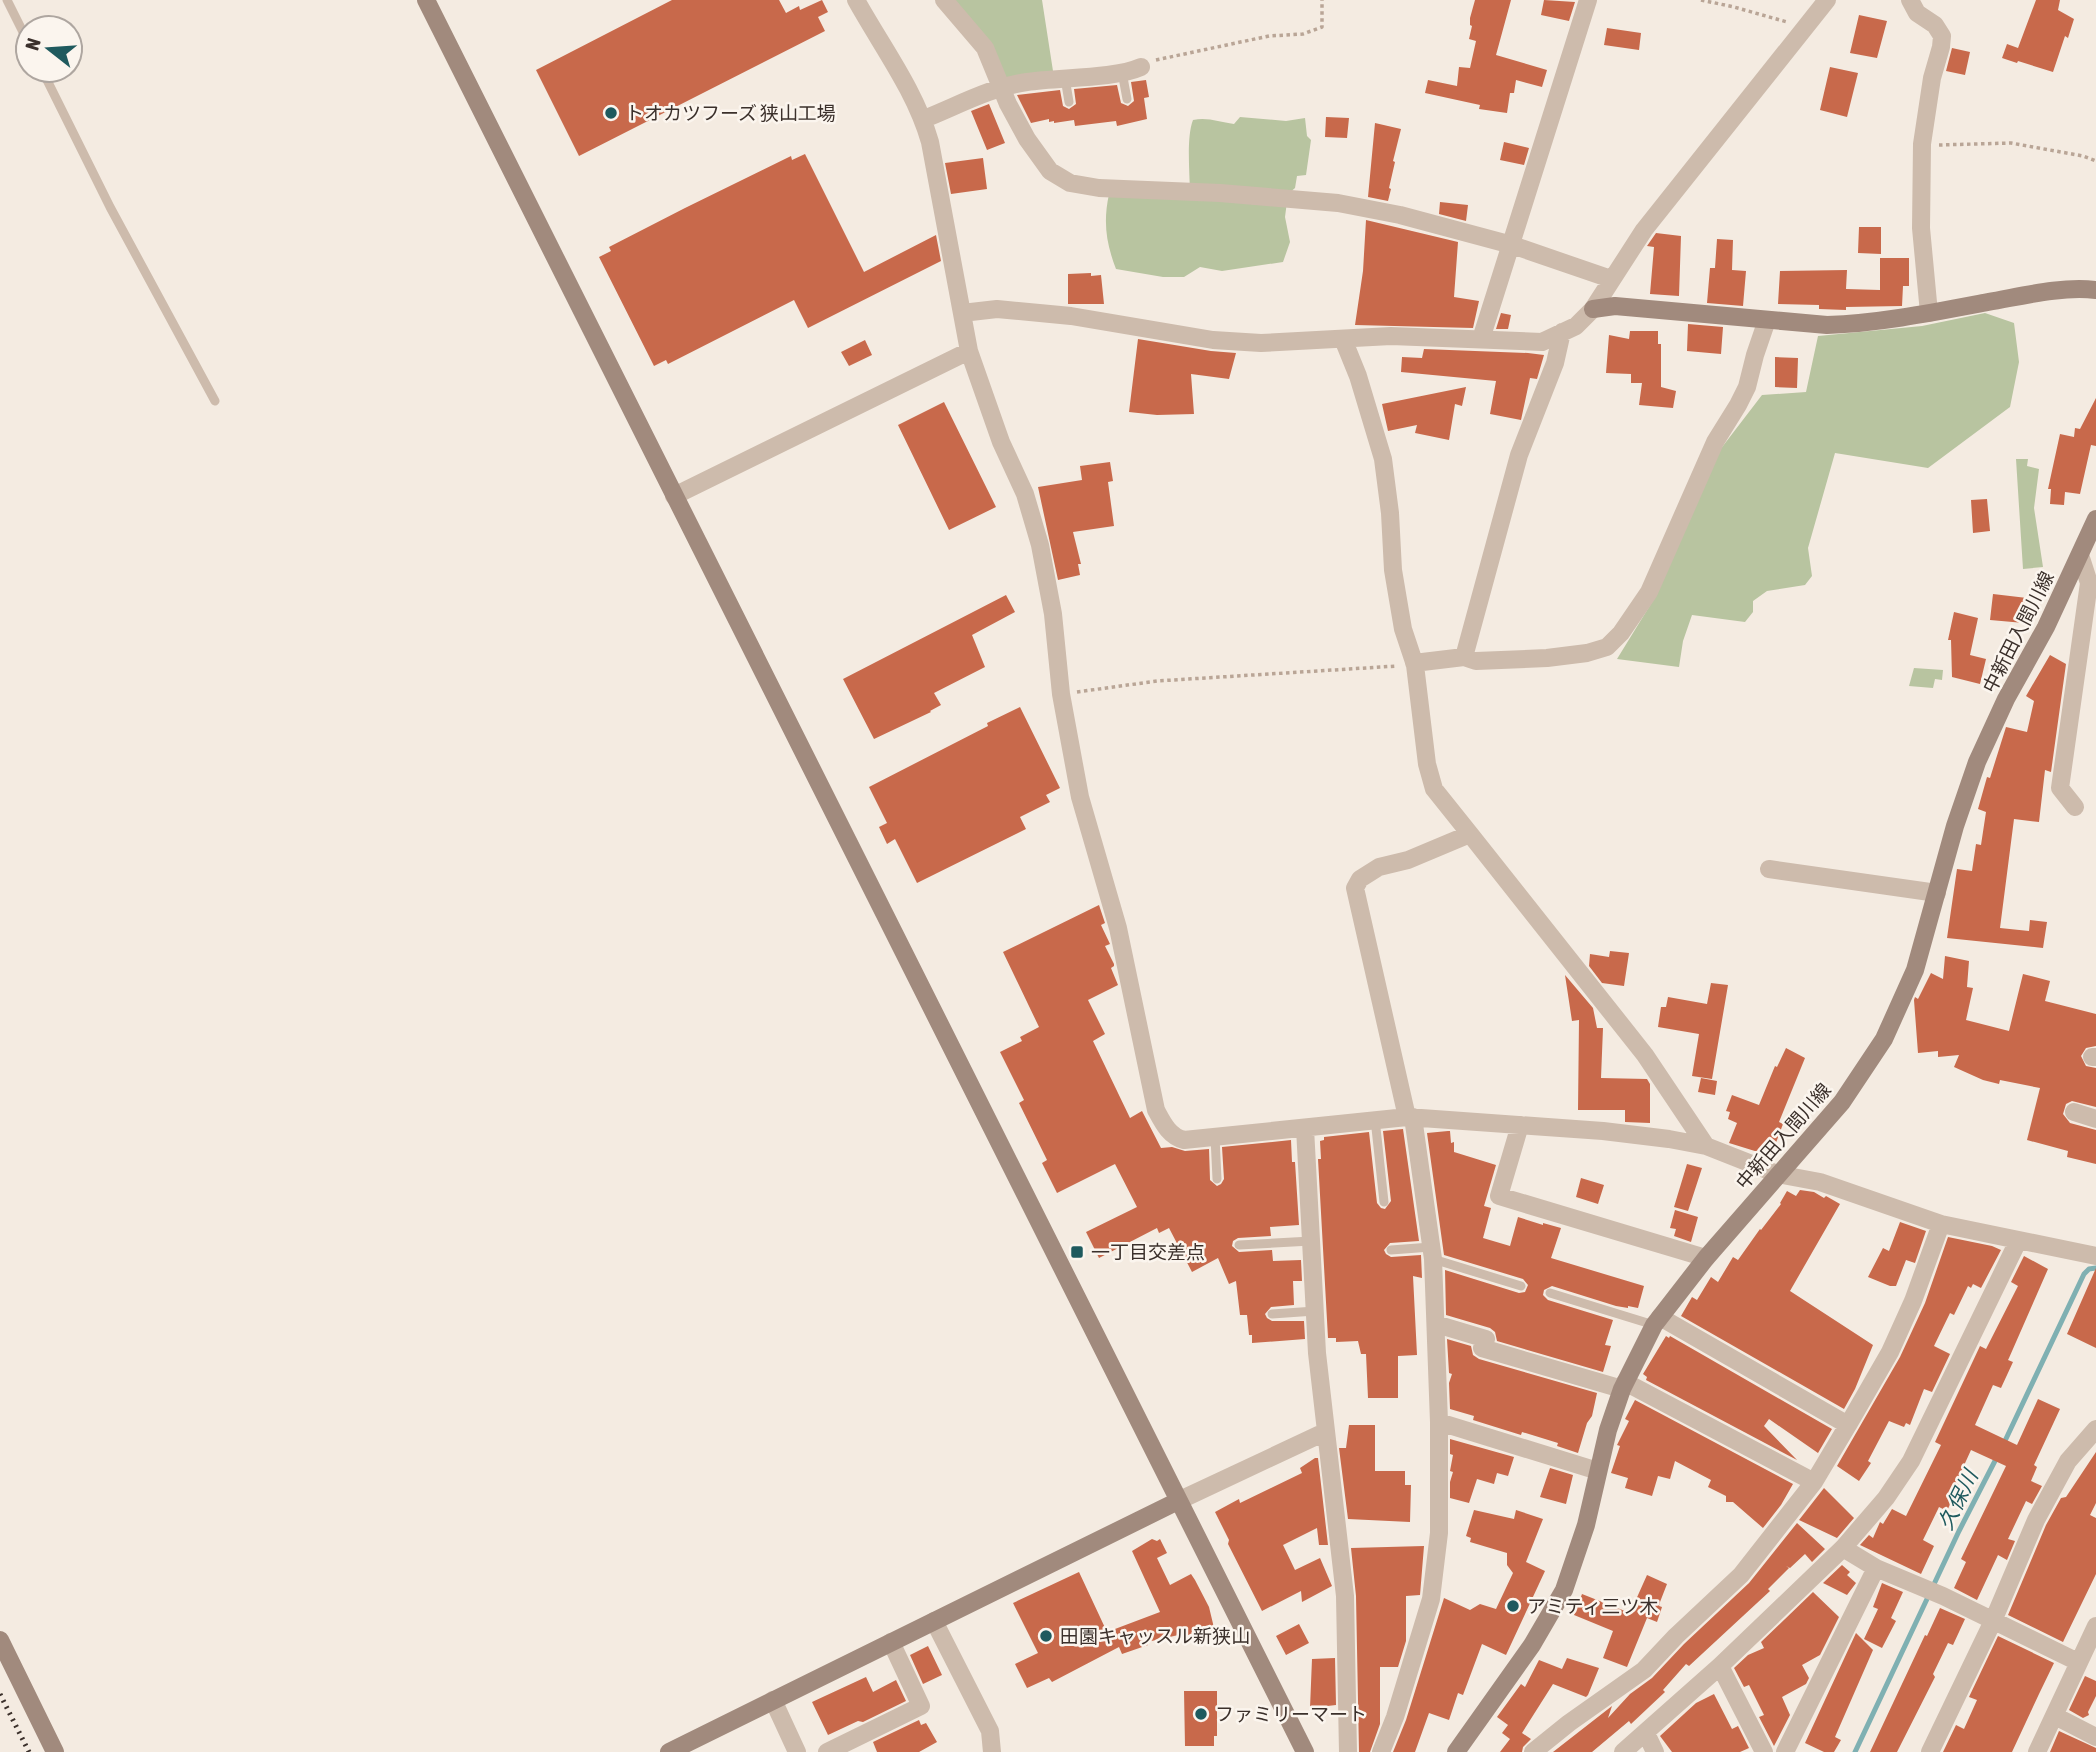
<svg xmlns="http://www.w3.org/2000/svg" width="2096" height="1752" viewBox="0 0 2096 1752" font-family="'Asap Condensed','Noto Sans JP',sans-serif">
	<rect width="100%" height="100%" fill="#f4ebe1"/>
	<!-- green -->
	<path fill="#b8c4a0" d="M953,0H1042L1053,71L1011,80L1006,77Z
		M1240,117L1286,121L1305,118L1307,136L1311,140L1306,175L1297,176L1295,188L1288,194L1285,217L1290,242L1283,262L1222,271L1200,267L1184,277H1163L1116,269C1106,243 1103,222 1109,194L1190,196C1190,175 1186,138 1193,120C1208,117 1219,122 1234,124Z
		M1985,313L2014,323L2019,362L2010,407L1928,468L1835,453L1808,548L1812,576L1805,585L1767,591L1753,601V612L1745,622L1692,615L1683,641L1679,667L1617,659L1657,594L1716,455L1762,395L1806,392L1818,336L1922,326Z
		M2016,459H2028L2027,466L2039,469L2034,508L2043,567L2023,569Z
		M1914,668L1943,670L1942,680L1935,679L1933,688L1909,686Z"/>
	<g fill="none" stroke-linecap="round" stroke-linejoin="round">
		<!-- stream -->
		<path stroke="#7fb0b2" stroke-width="5" d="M2004,1443L2084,1274L2089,1269L2096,1268
			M1855,1752L1959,1531L1998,1455"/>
	</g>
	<!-- building -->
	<path fill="#c8694b" d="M672,0H779L786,13L799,6L800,10L822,0L828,12L818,17L825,31L579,156L536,70Z
		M1475,0H1511L1496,55L1547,70L1542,87L1516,80L1514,93H1510L1507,113L1479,109L1480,105L1425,93L1428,80L1457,86L1459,67L1470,68L1476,41L1469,39L1472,26L1470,25V18Z
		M1544,0L1575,2L1569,21L1541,15Z
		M2036,0H2060L2058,10L2074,19L2068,38L2065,36L2053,72L2018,61L2017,63L2002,58L2007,44L2018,48Z
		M1859,15L1887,21L1877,58L1850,53Z
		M1607,28L1641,33L1639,50L1604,45Z
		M1952,48L1970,52L1965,75L1946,71Z
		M1830,67L1858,73L1847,117L1820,110Z
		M1146,80L1149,97L1144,98L1147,119L1117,126L1116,121L1075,126L1074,120L1054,123V121L1049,122V119L1031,123L1017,95L1060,90L1063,106L1069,109L1076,104L1074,89L1117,85L1121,103L1128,106L1134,101L1131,82Z
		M989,104L1005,143L987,150L971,111Z
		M1326,117L1349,118L1347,138L1325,137Z
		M1375,123L1401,129L1393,161L1395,162L1389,188L1391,189L1388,201L1368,197Z
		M1504,142L1529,148L1524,165L1500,160Z
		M805,154L864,272L936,235L941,261L808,328L794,300L668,364L666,360L654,366L599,257L611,251L609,247L685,208L791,156L792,160Z
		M983,158L987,189L951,194L945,163Z
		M1440,202L1468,205L1466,221L1439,214Z
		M1366,220L1458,242L1454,297L1479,301L1473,328L1355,325L1363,271Z
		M1859,227H1881V254L1858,253Z
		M1656,233L1681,236L1679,296L1650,294L1654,247L1647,246Z
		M1717,239L1733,240L1732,270L1746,271L1743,306L1707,303L1710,268H1715Z
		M1880,258H1909V286H1903L1902,306L1846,307V310L1819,309V305L1778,304L1780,271L1847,270L1846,289L1880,290Z
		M1091,273V276L1101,275L1104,304H1068V274Z
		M1501,313L1511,315L1508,329H1496Z
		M1688,324L1723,327L1721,354L1687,351Z
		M1630,331H1658V344H1661V387L1676,391L1673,408L1639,405L1642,383H1631V374L1606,373L1609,335L1629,339Z
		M1138,339L1211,351L1236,353L1229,379L1191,374L1194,414L1157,415L1129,412Z
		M865,340L872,355L849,366L841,352Z
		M1424,349L1528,353L1544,355L1537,379L1530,378L1521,420L1490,414L1496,381L1401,372L1402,357L1422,358Z
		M1775,357L1798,358L1797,388L1775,387Z
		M1466,387L1462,406L1455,404L1449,440L1415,433L1417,425L1388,431L1382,404Z
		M2096,398V446L2091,445L2080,494L2065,492L2064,505L2050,504L2051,489H2048L2060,434L2074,437L2075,428L2080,429Z
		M944,402L996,507L949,530L898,425Z
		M1110,462L1113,481L1108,482L1114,526L1073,532L1081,564H1078L1080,575L1058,580L1038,487L1082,480L1080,466Z
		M1987,499L1990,531L1973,533L1971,500Z
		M1993,594L2027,598L2024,623L1990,620Z
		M1006,595L1015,612L972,635L985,667L934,693L941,705L930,711L931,712L874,739L843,679Z
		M1954,612L1978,618L1970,655L1986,659L1980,684L1952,677L1951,640H1948Z
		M2050,655L2066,664L2051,772L2045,770L2039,822L2014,819L2000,928L2029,931L2030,920L2047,922L2043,948L1947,938L1957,869L1972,871L1976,844L1981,845L1986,812L1978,809L1987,777L1990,778L2006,727L2027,732L2034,701L2026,696Z
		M1020,707L1060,788L1046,795L1050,802L1020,817L1026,829L917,883L895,839L887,844L879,827L887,823L869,787L988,726L987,723Z
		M1099,905L1105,923L1101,925L1110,944L1105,946L1114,964V966L1111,968L1118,985L1088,1000L1105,1034L1093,1041L1130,1118L1142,1111L1161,1148L1172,1147L1185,1151L1209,1149L1210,1180L1217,1186L1221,1184L1224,1179L1222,1147L1291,1140L1292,1162H1295L1299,1225L1270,1227L1271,1236L1238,1238L1233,1241L1232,1246L1239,1252L1272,1250L1273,1261L1301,1260L1302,1281H1293L1294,1305L1271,1307L1265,1314L1267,1318L1272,1321H1304L1305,1339L1252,1343V1335H1249L1247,1315H1240L1236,1281L1229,1284L1218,1258L1192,1272L1169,1228L1159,1233L1157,1228L1099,1258L1086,1232L1137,1207L1115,1164L1057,1193L1042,1163L1047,1160L1019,1103L1024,1100L1000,1052L1022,1041L1020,1037L1039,1027L1003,952Z
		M1610,951L1629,953L1624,986L1602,983L1589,966L1590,954L1609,957Z
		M1945,956L1969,961L1967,987L1973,988L1966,1020L2009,1031L2023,974L2050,981L2045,1001L2096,1014V1046L2086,1048L2081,1056L2086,1066L2096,1068V1107L2072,1101L2066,1104L2063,1114L2070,1123L2096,1130V1164L2067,1157L2068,1151L2027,1140L2040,1088L2000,1080L1999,1084L1983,1080L1954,1067L1959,1055L1938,1057V1051L1918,1053L1914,1000L1915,997L1918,999L1931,973L1943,979Z
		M1565,975L1593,1008L1597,1028H1603L1601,1078L1647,1079L1650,1084V1123L1625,1122V1110H1578L1579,1020L1572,1021Z
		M1711,983L1728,985L1712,1079L1692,1076L1699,1034L1658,1027L1661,1007H1666L1668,997L1707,1004Z
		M1786,1048L1805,1058L1779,1122L1783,1124L1771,1156L1729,1143L1737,1123L1728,1119L1730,1112L1726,1111L1732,1095L1759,1105L1775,1066L1777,1067Z
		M1701,1078L1717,1081L1715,1095L1698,1092Z
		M1403,1129L1419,1241L1390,1243L1384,1250L1386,1254L1391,1257L1421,1255L1422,1278L1413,1276L1417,1355L1398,1356V1398H1368L1366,1354H1361L1358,1341L1336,1342V1338H1328L1318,1159H1321L1320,1141L1324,1140V1137L1369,1132L1377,1203L1381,1208L1385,1209L1391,1201L1383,1131Z
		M1448,1131H1450L1451,1143L1454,1142V1152L1496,1165L1484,1206L1491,1208L1483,1238L1510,1246L1518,1217L1543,1225V1223L1561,1228L1551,1258L1644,1286L1638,1308L1628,1306V1308L1616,1306L1552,1286L1544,1290L1543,1295L1548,1300L1613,1320L1605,1345L1611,1346L1603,1372L1497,1341L1495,1332L1490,1328L1446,1315L1445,1270L1519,1293L1525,1292L1528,1285L1523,1279L1444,1255L1427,1133Z
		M1687,1164L1702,1168L1688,1211L1674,1207Z
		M1581,1178L1604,1185L1598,1204L1576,1197Z
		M1800,1190L1814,1192L1824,1198L1826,1196L1840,1204L1790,1291L1873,1345L1855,1389L1844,1409L1681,1316L1692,1297L1697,1300L1711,1277L1718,1282L1733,1257L1738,1260L1760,1229L1761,1230L1781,1204L1780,1203L1787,1191L1796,1196Z
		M1675,1210L1698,1217L1691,1242L1674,1236L1676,1229L1670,1228Z
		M1900,1222L1926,1231L1915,1263L1906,1260L1896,1286H1890L1868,1277L1883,1248L1889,1251Z
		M1948,1237L1992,1246L2001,1250L1981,1288L1973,1284L1971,1288L1968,1286L1954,1315L1950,1313L1934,1346L1950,1354L1932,1392L1924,1389L1910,1425L1906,1423L1904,1427L1889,1421L1868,1461L1871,1463L1859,1481L1837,1466L1900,1357L1925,1303Z
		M2024,1256L2048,1269L2009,1358L2008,1360L2013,1362L2001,1388L1993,1385L1975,1425L2017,1445L2038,1399L2060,1409L2034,1465L2037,1467L2031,1481L2042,1486L2032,1504L2026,1501L2008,1539L2015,1541L2007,1560L1998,1555L1977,1600L1954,1588L1966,1562L1961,1559L2006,1466L1971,1450L1956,1483L1959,1484L1947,1511L1939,1507L1923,1540L1934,1546L1921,1574L1860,1545L1869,1535L1873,1538L1880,1522L1883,1524L1892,1509L1906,1516L1941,1445L1935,1442L1980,1346L1986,1349L2018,1286L2011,1282Z
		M2096,1268V1348L2067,1334Z
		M1666,1336L1669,1338L1670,1336L1832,1429L1818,1453L1769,1419L1764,1426L1797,1460L1646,1380L1647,1377L1643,1374Z
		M1447,1339L1471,1346L1473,1355L1479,1359L1597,1393L1592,1416L1587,1423L1578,1453L1557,1446L1558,1443L1522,1432L1521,1435L1473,1420L1474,1416L1450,1409L1449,1383L1452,1374L1449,1373Z
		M1635,1400L1793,1484L1781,1505L1763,1528L1733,1502H1726V1496L1708,1487L1711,1480L1675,1461L1670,1479L1658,1476L1652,1496L1625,1488L1628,1478L1611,1473L1620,1446L1617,1445L1629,1421L1625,1419Z
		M1349,1425H1375V1471H1405V1485H1411L1410,1522L1348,1519L1339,1448H1346Z
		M1450,1439L1514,1457L1508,1476L1497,1473L1494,1484L1477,1479L1469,1503L1450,1498V1482L1453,1472L1450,1471L1453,1455L1450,1454Z
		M2096,1452V1503L2090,1515L2096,1518V1574L2063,1642L2008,1615L2046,1525L2061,1498L2066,1497Z
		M1315,1458H1318L1328,1545H1319L1317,1528L1283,1545L1295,1570L1320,1558L1332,1586L1302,1602L1301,1591L1262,1611L1228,1544L1229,1540L1215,1512L1239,1499L1240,1503L1302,1473L1300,1468Z
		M1550,1468L1573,1475L1566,1504L1540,1497Z
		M1824,1488L1854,1518L1837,1538L1799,1520Z
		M1474,1510L1514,1519L1516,1510L1543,1519L1526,1562L1545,1571L1506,1655L1482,1644L1463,1695L1458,1693L1449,1720L1429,1713L1415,1752H1393L1406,1720L1444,1598L1470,1610L1480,1604L1496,1609L1513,1573L1507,1565V1553L1470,1542L1471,1538L1466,1536Z
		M1797,1523L1825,1549L1812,1562L1805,1554L1790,1568L1786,1566L1789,1568L1768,1589L1770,1591L1689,1666L1686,1664L1663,1690L1665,1692L1631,1724L1629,1721L1592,1752H1553L1612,1706L1608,1718L1630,1694L1652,1678L1684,1644L1749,1583Z
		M1152,1539L1157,1541L1160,1539L1167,1553L1157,1558L1170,1585L1191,1574L1195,1580L1209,1607L1215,1632L1198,1635V1633L1183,1636V1634L1147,1642L1148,1645L1122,1654L1119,1647L1052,1682L1049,1678L1027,1688L1015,1664L1038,1653L1013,1603L1079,1572L1107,1632L1160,1612L1132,1551Z
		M1424,1546L1420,1595L1406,1596V1641L1398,1667H1380V1724L1370,1752H1359L1356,1596L1351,1548Z
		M1842,1565L1850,1572L1847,1575L1856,1583L1847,1595L1823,1583Z
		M1647,1575L1667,1584L1660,1602L1659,1606L1662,1607L1657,1622L1647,1618L1627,1667L1603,1658L1613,1631L1574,1615L1582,1594L1630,1613Z
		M1882,1583L1903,1592L1891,1618L1896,1621L1882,1648L1864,1639L1878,1609L1873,1607Z
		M1813,1592L1839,1617L1820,1655L1802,1665L1809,1678L1806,1684L1782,1697L1790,1715L1774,1746L1759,1717L1764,1715L1749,1685L1744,1687L1734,1668L1748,1655L1764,1648L1761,1642Z
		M1940,1608L1965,1619L1953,1645L1948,1643L1933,1674L1935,1677L1897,1752H1870L1925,1635L1927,1636Z
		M1299,1624L1309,1643L1286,1655L1276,1636Z
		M1856,1633L1873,1650L1835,1737L1841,1740L1834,1752H1824L1805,1743Z
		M1998,1636L2054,1663L2039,1694L2012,1752H1943L1956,1725L1964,1729L1977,1700L1969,1697Z
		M928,1646L942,1675L923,1684L910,1655Z
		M1335,1658L1336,1705L1310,1708L1312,1659Z
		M1567,1658L1599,1668L1588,1695L1586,1697L1553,1684L1522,1733L1531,1739L1523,1747L1522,1752H1500L1510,1739L1502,1733L1508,1725L1497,1717L1521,1684L1525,1687L1539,1660L1562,1669Z
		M2085,1676L2096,1681V1696L2088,1712L2089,1715L2083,1718L2069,1710Z
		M866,1677L873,1692L896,1680L906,1701L863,1722L858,1721L828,1735L812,1702Z
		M1184,1691H1217V1736H1214V1746H1185Z
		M1714,1694L1732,1729L1738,1726L1749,1748L1740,1752H1672L1660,1736L1696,1703Z
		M919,1720L921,1725L926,1723L937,1742L919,1752H877L873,1742Z
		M2059,1731L2096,1748V1752H2050Z"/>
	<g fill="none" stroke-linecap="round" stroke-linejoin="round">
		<!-- path -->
		<path stroke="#b9a596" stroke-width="3.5" stroke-dasharray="3.5 3.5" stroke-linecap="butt" d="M1701,0L1734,7L1787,22
			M1156,60L1269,36L1303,34L1322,27V0
			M1939,145L2011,143L2083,156L2096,161
			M1077,692L1157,681L1397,666"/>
		<!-- lane -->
		<path stroke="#cdbbac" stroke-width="9" d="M7,0L28,42
			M42,70L110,207L215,401
			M1122,72L1127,99
			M1065,78L1069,102
			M1375,1119L1384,1202
			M1215,1137L1217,1179
			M1239,1245L1311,1241
			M1391,1250L1431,1247
			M1433,1259L1521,1286
			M1550,1293L1654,1325
			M1272,1314L1315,1311"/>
		<!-- street -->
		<path stroke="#cdbbac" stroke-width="18" d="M856,0C882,47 915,90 930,142L969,351L1001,442L1025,494L1040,545L1053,614L1061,694L1080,797L1118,928L1156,1110C1163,1123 1169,1136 1184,1140L1407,1117L1603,1131L1669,1139L1706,1146L1777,1174L1820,1182L1941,1224L2096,1256
			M944,0L985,48L1008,104L1027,139L1050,171L1070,183L1099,188L1220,193L1338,203L1400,215L1512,245L1611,279
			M1910,0L1917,13L1935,25L1942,36L1941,47L1932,78L1922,144L1921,228L1929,313
			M924,119C957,106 991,87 1027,82C1059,77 1114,79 1141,67
			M962,313L997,309L1071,316L1213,340L1261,343L1391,336L1542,342L1576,326L1593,309L1644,230L1827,0
			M1343,339L1358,376L1383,459L1390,513L1393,570L1403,629L1415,665L1427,764L1434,789L1470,834L1408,860L1379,867L1360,879L1355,888L1407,1117
			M1481,339L1588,0
			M674,496L969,351
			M1464,657L1476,661L1547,658L1587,653L1607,647L1621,633L1649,592L1715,442L1738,405L1747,387L1755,355L1767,320
			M1414,663L1464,657L1519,455L1555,363L1562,332
			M2075,807L2060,788L2089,583L2080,555
			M1470,834L1645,1055L1706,1146
			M1769,869L1937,893
			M2092,1057H2096
			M2074,1112L2096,1119
			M1520,1125L1499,1196L1706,1258
			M1305,1128L1317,1353L1345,1596L1348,1752
			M1436,1324L1486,1339L1482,1348L1622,1389
			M1625,1382L1814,1482
			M1439,1422L1598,1471
			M1848,1425L1890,1352L1913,1301L1941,1224
			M1178,1501L1325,1432
			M1843,1548L1876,1568L1943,1596L2078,1662
			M934,1621L990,1731L992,1752
			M1720,1666L1764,1752
			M773,1700L797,1752
			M2055,1716L2096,1737
			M1646,1733L1655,1752
			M827,1752L921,1706L891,1642
			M1381,1752L1395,1717L1431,1599L1439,1533V1422L1433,1259L1413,1117
			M1533,1752L1569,1723L1644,1670L1676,1636L1741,1575L1814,1482L1848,1425L1660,1317
			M1623,1752L1720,1666L1843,1548L1886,1498L1911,1461L2018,1241
			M1785,1752L1876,1568
			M1930,1752L1993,1621L2036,1520L2068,1461L2096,1429
			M2037,1752L2096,1626"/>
		<!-- secondary -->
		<path stroke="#a18a7d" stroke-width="18" d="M426,0L1305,1752
			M1593,309L1615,306L1827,325C1881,323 1935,312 1988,302C2023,296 2061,286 2096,290
			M0,1640L55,1752
			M669,1752L1178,1501
			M1456,1752L1532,1645L1564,1590L1586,1525L1608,1430L1622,1389L1654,1325L1706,1258L1842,1102L1884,1039L1915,970L1955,826L1977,762L2006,699L2046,627L2096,519"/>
		<!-- rail -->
		<path stroke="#3b302b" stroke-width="5" stroke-dasharray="2 5" stroke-linecap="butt" d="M0,1694L29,1752"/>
	</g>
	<!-- markers -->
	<g fill="#1f5a5e" stroke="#fbf5ee" stroke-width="2.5">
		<circle cx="611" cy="113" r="7"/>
		<rect x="1070" y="1245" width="14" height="14" rx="3.5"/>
		<circle cx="1513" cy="1606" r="7"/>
		<circle cx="1046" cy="1636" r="7"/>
		<circle cx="1201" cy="1714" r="7"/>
	</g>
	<g text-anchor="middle" stroke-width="5" stroke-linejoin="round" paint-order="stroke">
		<!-- poi labels -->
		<g font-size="19" fill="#3b302b" stroke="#fbf5ee" text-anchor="start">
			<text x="625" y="120">トオカツフーズ 狭山工場</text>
			<text x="1091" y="1259">一丁目交差点</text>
			<text x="1527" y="1613">アミティ三ツ木</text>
			<text x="1060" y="1643">田園キャッスル新狭山</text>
			<text x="1215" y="1721">ファミリーマート</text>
		</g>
		<!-- street labels -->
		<g font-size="19" fill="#3b302b" stroke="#fbf5ee">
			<text transform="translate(2018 632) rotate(-63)" y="7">中新田入間川線</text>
			<text transform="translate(1783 1136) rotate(-49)" y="7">中新田入間川線</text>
		</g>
		<!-- water labels -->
		<g font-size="21" font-style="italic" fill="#1f5a5e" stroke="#fbf5ee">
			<text transform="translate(1958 1500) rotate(-64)" y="7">久保川</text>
		</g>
	</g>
	<!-- north arrow -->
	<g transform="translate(49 49) rotate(287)"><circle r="33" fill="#fbf5ee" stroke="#aea6a0" stroke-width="2"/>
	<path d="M0-5L12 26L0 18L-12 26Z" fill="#1f5a5e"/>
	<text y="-10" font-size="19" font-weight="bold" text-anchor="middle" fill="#3b302b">N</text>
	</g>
</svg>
